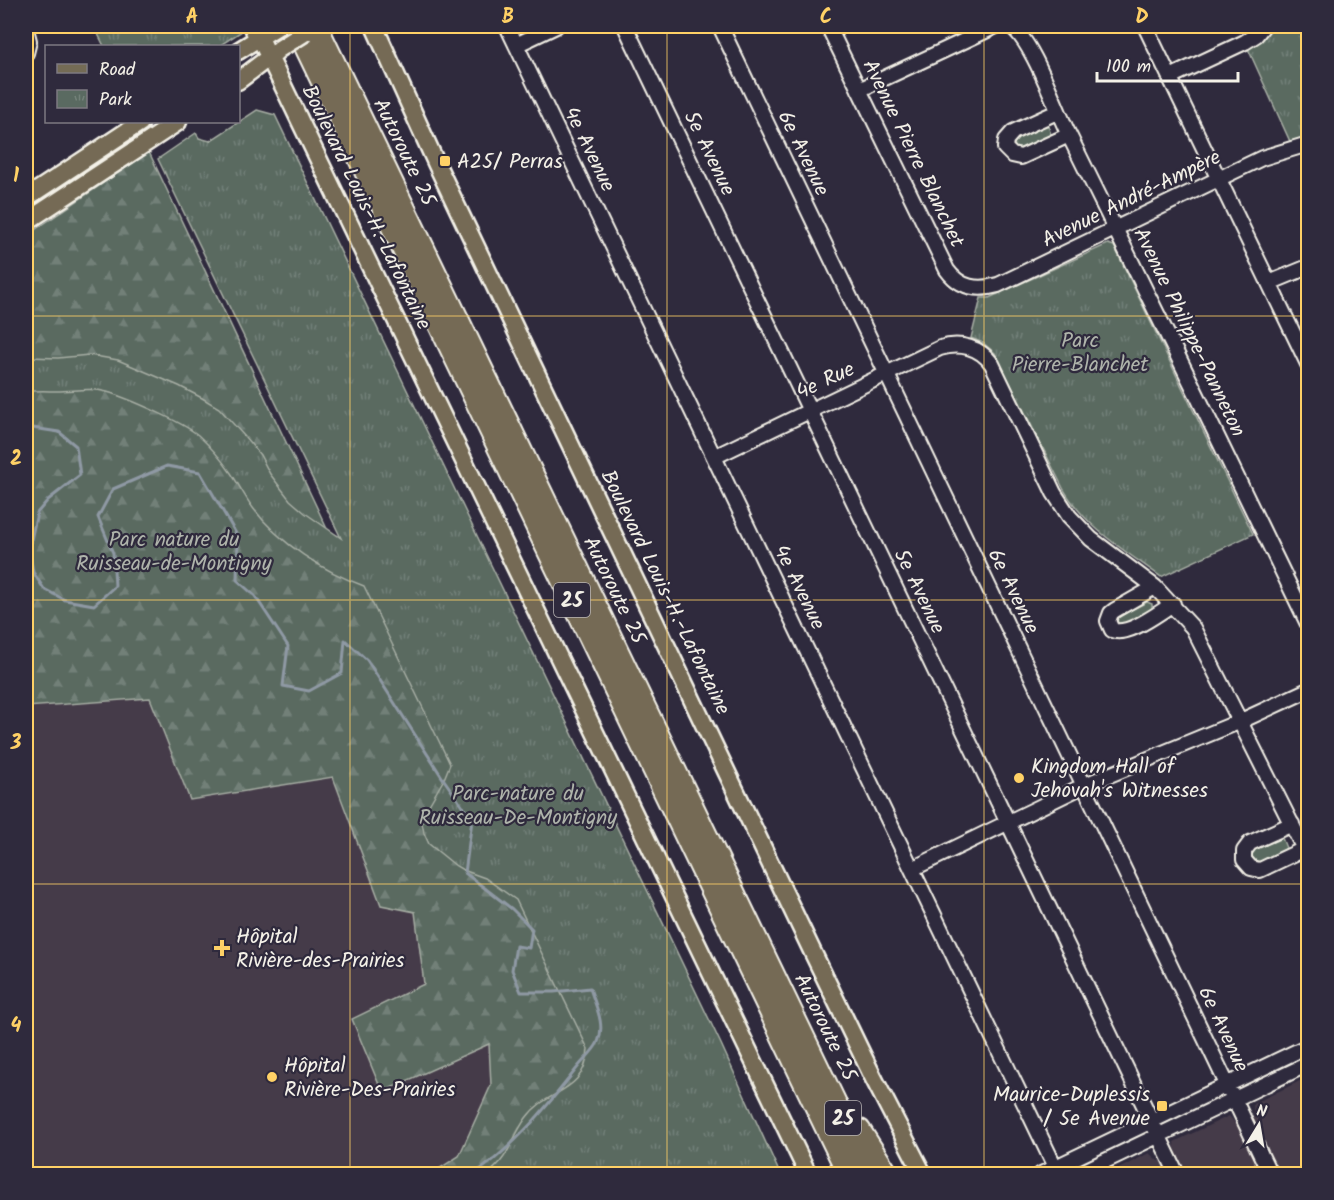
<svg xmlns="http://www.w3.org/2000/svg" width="1334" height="1200" viewBox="0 0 1334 1200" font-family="Kalam,sans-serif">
	<defs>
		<pattern id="forest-firs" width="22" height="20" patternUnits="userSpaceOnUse" patternTransform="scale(1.5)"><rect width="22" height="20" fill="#5a6a61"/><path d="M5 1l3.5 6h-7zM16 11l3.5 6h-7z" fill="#728078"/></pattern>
		<pattern id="park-tufts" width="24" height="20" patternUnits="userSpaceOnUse" patternTransform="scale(1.5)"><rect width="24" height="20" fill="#5a6a61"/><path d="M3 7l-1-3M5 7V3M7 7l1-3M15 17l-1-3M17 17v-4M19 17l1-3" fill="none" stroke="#728078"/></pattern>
	</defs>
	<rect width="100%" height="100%" fill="#2f2a3d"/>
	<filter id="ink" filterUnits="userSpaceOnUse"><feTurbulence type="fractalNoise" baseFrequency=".0167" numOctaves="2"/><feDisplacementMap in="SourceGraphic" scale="12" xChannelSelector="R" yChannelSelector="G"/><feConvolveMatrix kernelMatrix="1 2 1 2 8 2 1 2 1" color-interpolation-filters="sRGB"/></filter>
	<g filter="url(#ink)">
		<!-- built -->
		<path fill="#453b49" d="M150,698L190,800L333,776L381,905L415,912L424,984L383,1091L489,1043L492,1085L459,1156L431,1174H26V707Z
			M1308,1077V1174H1109L1149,1153L1158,1161L1176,1155L1174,1142L1229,1116L1238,1126L1254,1118L1253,1104Z"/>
		<!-- grass -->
		<path fill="#5a6a61" stroke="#a7aea4" stroke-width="1.5" d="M1046,125H1048L1051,135L1020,149L1015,147L1014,142L1016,139Z
			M1147,602L1152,604V610L1122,625L1117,624V617Z
			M1282,838L1286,848L1284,850L1258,863L1250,858L1252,851Z"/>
		<!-- forest -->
		<path fill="url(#forest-firs)" stroke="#a7aea4" stroke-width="1.5" d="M149,152L328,531L440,586L687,1078L582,1174H431L459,1156L491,1085L489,1044L382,1092L352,1019L424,984L415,912L381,905L333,777L190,800L150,698L26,707V236Z"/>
		<!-- park -->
		<path fill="url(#park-tufts)" stroke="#a7aea4" stroke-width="1.5" d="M94,26H239L242,31L219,46H104Z
			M1263,26H1308V144L1293,148L1245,42Z
			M257,110L275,115L721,1044L780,1174H488C512,1154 510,1140 526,1118C547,1088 585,1095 588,1049L516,900L485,878L463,870L456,866L429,844L424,833L422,823L425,812L444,779L450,764L364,586C323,571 280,544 253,508C245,497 239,485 231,473C222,460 210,446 198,435C182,422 128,398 107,392C90,387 75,391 57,391C47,391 36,390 26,392V358L29,357L58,358L89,355L118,360L179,386L202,398L219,408L245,437L260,455L270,474L290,500L305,513L341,538L158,159L196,133L199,138L210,141Z
			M1108,244L1114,246L1253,534L1161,577C1126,551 1087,529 1064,490L995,353L983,343L971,338L981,298H989Z"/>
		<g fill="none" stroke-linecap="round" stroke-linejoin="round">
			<!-- stream -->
			<path stroke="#8f99a4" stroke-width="3" d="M26,427L59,432L76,446L80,475L48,500L37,513L29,549L33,572L44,589L65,600L94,605L115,586L113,553L98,517L113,489L167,466L200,472L238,537V535L237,580L255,596L288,646L283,686L309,691L342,673L345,640L367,660L442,777L472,820L465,873L512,909L532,929L529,948L516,946L512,970L521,992H554L590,988C595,1005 606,1024 598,1042C594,1051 584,1059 578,1067C548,1105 515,1147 474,1174"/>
			<!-- minor casing -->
			<g stroke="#f4f1e8" stroke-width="18">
				<path id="minor" d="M507,26L1055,1167
					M625,26L1177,1174
					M720,26L1270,1174
					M828,26L947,270C960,288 977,291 998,285L1262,158L1308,144
					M1010,26C1031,37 1056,109 1068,133C1149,296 1229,460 1308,624
					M1145,26L1308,364
					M26,29L29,41L26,53
					M516,45L556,26
					M1170,77L1245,42L1256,35L1263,26
					M859,90L996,26
					M1057,112L1013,132L1006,140L1005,148L1012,155L1021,157L1069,135
					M1269,283L1308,267
					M714,457L940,348C960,342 980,347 992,364L1054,493L1069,516L1091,539L1155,587L1193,628L1308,857
					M1155,587L1115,610L1111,613L1108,621L1112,630C1128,637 1158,613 1173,604
					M1292,824L1250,843L1244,851V860L1251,868L1260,870L1304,849
					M912,869L1085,785L1241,721L1308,690
					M1041,1174L1308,1046
					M1078,1174L1308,1064"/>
			</g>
			<!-- major casing -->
			<g stroke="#f4f1e8" stroke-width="21">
				<path id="major" d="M374,26L437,165L814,955L874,1079L923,1174
					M260,38L808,1174
					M238,51L278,26
					M238,81L276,52
					M26,198L141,122
					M26,222L178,122"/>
			</g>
			<!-- highway casing -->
			<g stroke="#f4f1e8" stroke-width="24">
				<path id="highway" d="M254,26L260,38
					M295,26L848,1174
					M317,26L870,1174
					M860,1130L888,1174"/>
			</g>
			<!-- minor -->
			<use href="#minor" stroke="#2f2a3d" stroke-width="14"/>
			<!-- major -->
			<use href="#major" stroke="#746b55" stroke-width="16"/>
			<!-- highway -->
			<use href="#highway" stroke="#746b55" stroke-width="20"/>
			<!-- major-bridge casing -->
			<g stroke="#f4f1e8" stroke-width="21" stroke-linecap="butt">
				<path id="major-bridge" d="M279,49L306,32"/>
			</g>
			<!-- major-bridge -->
			<use href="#major-bridge" stroke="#746b55" stroke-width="16"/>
		</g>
	</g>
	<!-- grid -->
	<path fill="none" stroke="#ffd166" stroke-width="1.5" stroke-opacity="0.55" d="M350,26V1174M667,26V1174M984,26V1174M26,316H1308M26,600H1308M26,884H1308"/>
	<!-- markers -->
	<g fill="#ffd166" stroke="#2f2a3d" stroke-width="2">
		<rect x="439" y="155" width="12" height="12" rx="3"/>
		<circle cx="1019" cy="778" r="6"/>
		<path d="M219 939h6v6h6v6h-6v6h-6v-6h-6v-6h6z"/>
		<circle cx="272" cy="1077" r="6"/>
		<rect x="1156" y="1100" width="12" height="12" rx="3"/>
	</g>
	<g text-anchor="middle" stroke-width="4.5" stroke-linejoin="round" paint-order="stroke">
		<!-- shield labels -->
		<g fill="#2f2a3d" stroke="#b9b5b5" stroke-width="1.5">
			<rect x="554" y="583" width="36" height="34" rx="4.5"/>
			<rect x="825" y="1101" width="36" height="34" rx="4.5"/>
		</g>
		<g font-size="20" font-weight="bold" fill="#f4f1e8">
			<text x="572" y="607">25</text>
			<text x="843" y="1125">25</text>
		</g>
		<!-- street labels -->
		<g font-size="21" fill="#f4f1e8" stroke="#2f2a3d">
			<text transform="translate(590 149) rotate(64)" y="7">4e Avenue</text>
			<text transform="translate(405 152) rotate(64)" y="7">Autoroute 25</text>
			<text transform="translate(710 153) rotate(64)" y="7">5e Avenue</text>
			<text transform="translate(804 153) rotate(64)" y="7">6e Avenue</text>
			<text transform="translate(914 153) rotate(64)" y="7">Avenue Pierre Blanchet</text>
			<text transform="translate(1131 198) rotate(-26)" y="7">Avenue André-Ampère</text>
			<text transform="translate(367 207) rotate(64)" y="7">Boulevard Louis-H.-Lafontaine</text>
			<text transform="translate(1190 332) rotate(64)" y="7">Avenue Philippe-Panneton</text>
			<text transform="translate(825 380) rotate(-25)" y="7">4e Rue</text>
			<text transform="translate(800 587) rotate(64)" y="7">4e Avenue</text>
			<text transform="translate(615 590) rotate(64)" y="7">Autoroute 25</text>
			<text transform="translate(920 591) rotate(64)" y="7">5e Avenue</text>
			<text transform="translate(1014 591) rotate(64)" y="7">6e Avenue</text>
			<text transform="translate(666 592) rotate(64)" y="7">Boulevard Louis-H.-Lafontaine</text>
			<text transform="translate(826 1027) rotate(64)" y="7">Autoroute 25</text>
			<text transform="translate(1224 1029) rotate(65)" y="7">6e Avenue</text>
		</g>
		<!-- poi labels -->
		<g font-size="21" fill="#f4f1e8" stroke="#2f2a3d" text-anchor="start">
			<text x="457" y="168">A25/ Perras</text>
			<text x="1031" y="773">Kingdom Hall of<tspan x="1031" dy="24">Jehovah's Witnesses</tspan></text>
			<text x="236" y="943">Hôpital<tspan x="236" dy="24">Rivière-des-Prairies</tspan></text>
			<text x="284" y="1072">Hôpital<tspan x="284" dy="24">Rivière-Des-Prairies</tspan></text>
			<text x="1150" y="1101" text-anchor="end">Maurice-Duplessis<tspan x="1150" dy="24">/ 5e Avenue</tspan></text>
		</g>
		<!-- park labels -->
		<g font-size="21" fill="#afb4ab" stroke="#2f2a3d">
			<text x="1080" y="347">Parc<tspan x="1080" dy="24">Pierre-Blanchet</tspan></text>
			<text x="174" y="546">Parc nature du<tspan x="174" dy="24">Ruisseau-de-Montigny</tspan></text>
			<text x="518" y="800">Parc-nature du<tspan x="518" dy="24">Ruisseau-De-Montigny</tspan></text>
		</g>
	</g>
	<!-- margin -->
	<rect width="1334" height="1200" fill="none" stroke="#2f2a3d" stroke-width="66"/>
	<!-- legend -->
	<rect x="45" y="45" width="195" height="78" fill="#2f2a3d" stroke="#7e7a81" stroke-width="1.5"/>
	<rect x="57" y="64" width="30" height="9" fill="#746b55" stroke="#7e7a81" stroke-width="1.5"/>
	<text x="99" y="75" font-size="18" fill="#f4f1e8">Road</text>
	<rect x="57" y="90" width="30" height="18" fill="url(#park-tufts)" stroke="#7e7a81" stroke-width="1.5"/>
	<text x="99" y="105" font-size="18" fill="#f4f1e8">Park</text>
	<!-- north arrow -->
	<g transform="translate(1259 1125) rotate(11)" stroke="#2f2a3d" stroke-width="4.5" paint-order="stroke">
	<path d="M0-4.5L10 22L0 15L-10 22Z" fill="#f4f1e8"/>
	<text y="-9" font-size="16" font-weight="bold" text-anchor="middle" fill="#f4f1e8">N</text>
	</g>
	<!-- scale -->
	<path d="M1097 72v9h141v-9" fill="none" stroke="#f4f1e8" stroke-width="3"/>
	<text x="1106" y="72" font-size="18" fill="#f4f1e8" stroke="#2f2a3d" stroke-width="4.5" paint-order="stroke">100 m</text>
	<rect x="33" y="33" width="1268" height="1134" fill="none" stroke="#ffd166" stroke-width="2"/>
	<g font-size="20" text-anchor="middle" font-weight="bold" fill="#ffd166">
		<text x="192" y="23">A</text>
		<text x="508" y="23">B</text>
		<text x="826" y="23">C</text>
		<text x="1142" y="23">D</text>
		<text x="16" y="182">1</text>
		<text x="16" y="465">2</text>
		<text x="16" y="749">3</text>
		<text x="16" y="1032">4</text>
	</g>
</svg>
